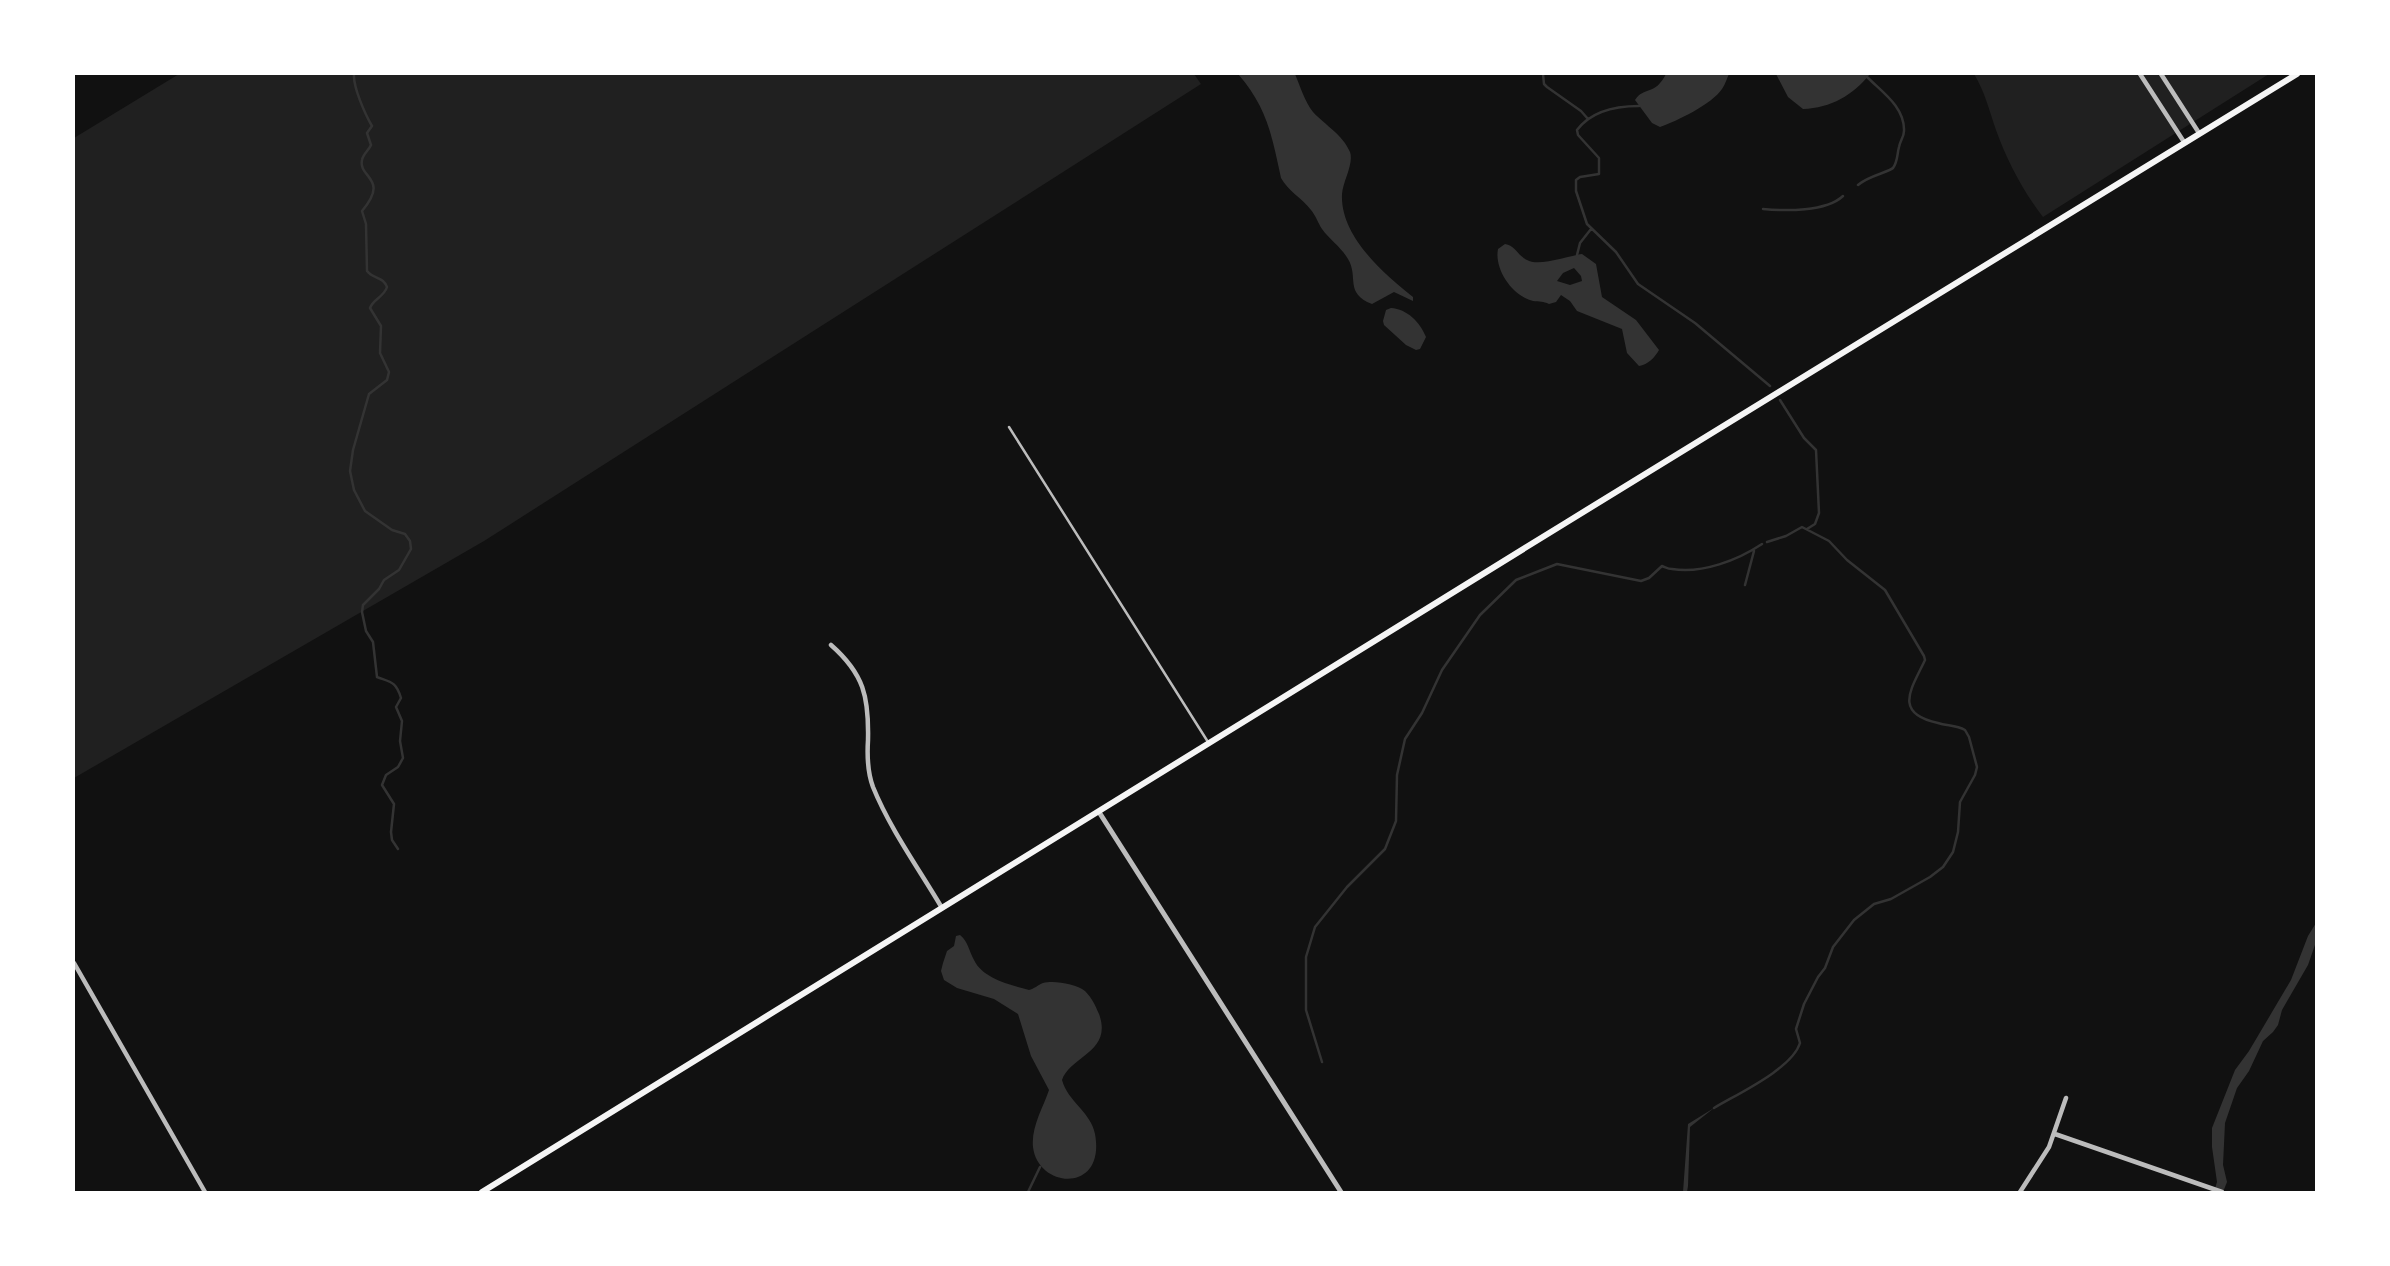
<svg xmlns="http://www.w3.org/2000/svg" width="2390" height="1266" viewBox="0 0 2390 1266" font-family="Inter,sans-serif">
	<rect width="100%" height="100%" fill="#111"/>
	<!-- green -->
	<path fill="#202020" d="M179,74H1194L1201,84L484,541L74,778V138Z
		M1974,74H2269L2043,217C2023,191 2007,161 1996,130C1989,110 1985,92 1974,74Z"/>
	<!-- water -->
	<path fill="#333" fill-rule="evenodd" d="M1238,74H1295C1300,86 1305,102 1313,112C1325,125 1343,135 1350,152C1354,164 1343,181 1342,194C1340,236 1383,273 1413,297V301L1394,292L1372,304C1344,293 1359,277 1348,259C1341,247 1330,240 1322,229C1318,223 1316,216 1311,210C1302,198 1288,191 1281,178C1272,136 1267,107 1238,74Z
		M1666,74H1729C1727,78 1725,85 1722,89C1712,104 1677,121 1660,127L1652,123L1635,100C1644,86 1655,96 1666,74Z
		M1776,74H1870C1853,95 1831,108 1803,109L1788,97Z
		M1505,244C1516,246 1517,255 1527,260C1538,267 1568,256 1582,254L1596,264L1602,297L1636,320L1659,350C1655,357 1648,365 1639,366L1627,353L1622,329L1577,311L1570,301L1561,295L1556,302L1549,304C1543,301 1540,302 1533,301C1512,296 1494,269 1498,249ZM1574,268L1581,276L1582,281L1570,285L1557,281L1563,273Z
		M1391,308C1407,309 1420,322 1426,337L1420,349L1416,350L1406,345L1384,325L1383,321L1386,310Z
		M2316,923V942L2308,965L2282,1010L2278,1025L2273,1032L2263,1041L2249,1071L2237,1088L2225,1123L2223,1165L2227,1182L2223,1192H2214L2217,1182L2212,1147V1128L2235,1070L2249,1051L2291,980L2308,936Z
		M960,935C968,941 969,951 974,960C983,979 1011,985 1029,990C1034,989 1038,985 1043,983C1054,980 1076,984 1085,991C1092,998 1095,1005 1099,1014C1113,1052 1070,1056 1062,1080C1068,1102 1091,1112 1095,1134C1106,1194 1038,1189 1033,1147C1031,1127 1043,1108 1049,1090L1031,1056L1018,1014L994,999L957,988L944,980L941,971L943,963L947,951L954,946L956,936Z
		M1714,1108L1690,1127L1688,1186L1687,1192H1683L1688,1124Z"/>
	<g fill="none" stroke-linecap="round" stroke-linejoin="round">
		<!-- stream -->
		<path stroke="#333" stroke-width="2.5" d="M354,74C353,87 365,114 372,126L367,133L371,145C369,150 363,154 362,160C358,178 390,178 362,211L366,224L367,271C373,279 384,277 387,287C384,297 373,299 370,308L381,326L380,353L389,372L387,380L369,394L353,450L350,471L354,490L365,511L392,530L405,534L410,541L411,549L399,570L384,580L379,589L363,605L362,612L366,631L373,642L377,677C390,682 396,681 401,698L396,707L402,721L400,741L403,758L398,767L386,775L382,785L394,804L391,832L392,840L398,849
			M1543,74L1544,84L1547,87L1581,111L1588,119
			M1639,106C1617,106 1592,110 1577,130L1578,135L1599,158V174L1580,177L1576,180V191L1587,224L1616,252L1638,284L1695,323L1770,386
			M1858,185C1868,176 1889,172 1893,168C1898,161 1897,154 1899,147C1900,141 1904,137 1904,131C1905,107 1882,92 1867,77
			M1763,209C1785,211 1826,212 1843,196
			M1577,255L1580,243L1591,229
			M1780,400L1804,438L1816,450L1819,513L1815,524L1807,529
			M1745,585L1754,551
			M1322,1062L1306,1010V957L1315,927L1347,887L1385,849L1396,821L1397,775L1405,739L1422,713L1442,670L1480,615L1516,580L1557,564L1641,581L1649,578L1662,566C1665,567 1668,569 1672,569C1702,574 1738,560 1762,544
			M1714,1108C1737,1094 1792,1069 1800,1043L1796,1029L1804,1004L1818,977L1825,968L1833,947L1854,920L1874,904L1891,899L1930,877L1943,867L1953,852L1958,832L1960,802L1975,775L1977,767L1969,737L1965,730C1956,725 1947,726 1938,723C1892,713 1912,688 1925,660L1924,656L1885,590L1847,560L1829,541L1802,527L1786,536L1767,542
			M1028,1192L1040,1167"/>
		<!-- service -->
		<path stroke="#bcbcbc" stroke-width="2.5" d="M1009,427L1208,742"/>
		<!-- minor -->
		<path stroke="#bcbcbc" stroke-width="4.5" d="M2140,74L2184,142
			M2161,74L2199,133
			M831,645C864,674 869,697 868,740C867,756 867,771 873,787C890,829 919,869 942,908
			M74,963L205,1192
			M2055,1134L2222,1192
			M2020,1192L2049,1147L2066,1098"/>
		<!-- tertiary -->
		<path stroke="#bcbcbc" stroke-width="5" d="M1099,812L1341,1192"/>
		<!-- secondary -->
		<path stroke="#f5f5f5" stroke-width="6" d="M482,1192C1087,821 1690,443 2297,74"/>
	</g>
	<!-- border -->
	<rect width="2390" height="1266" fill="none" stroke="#ffffff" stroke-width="150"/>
</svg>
